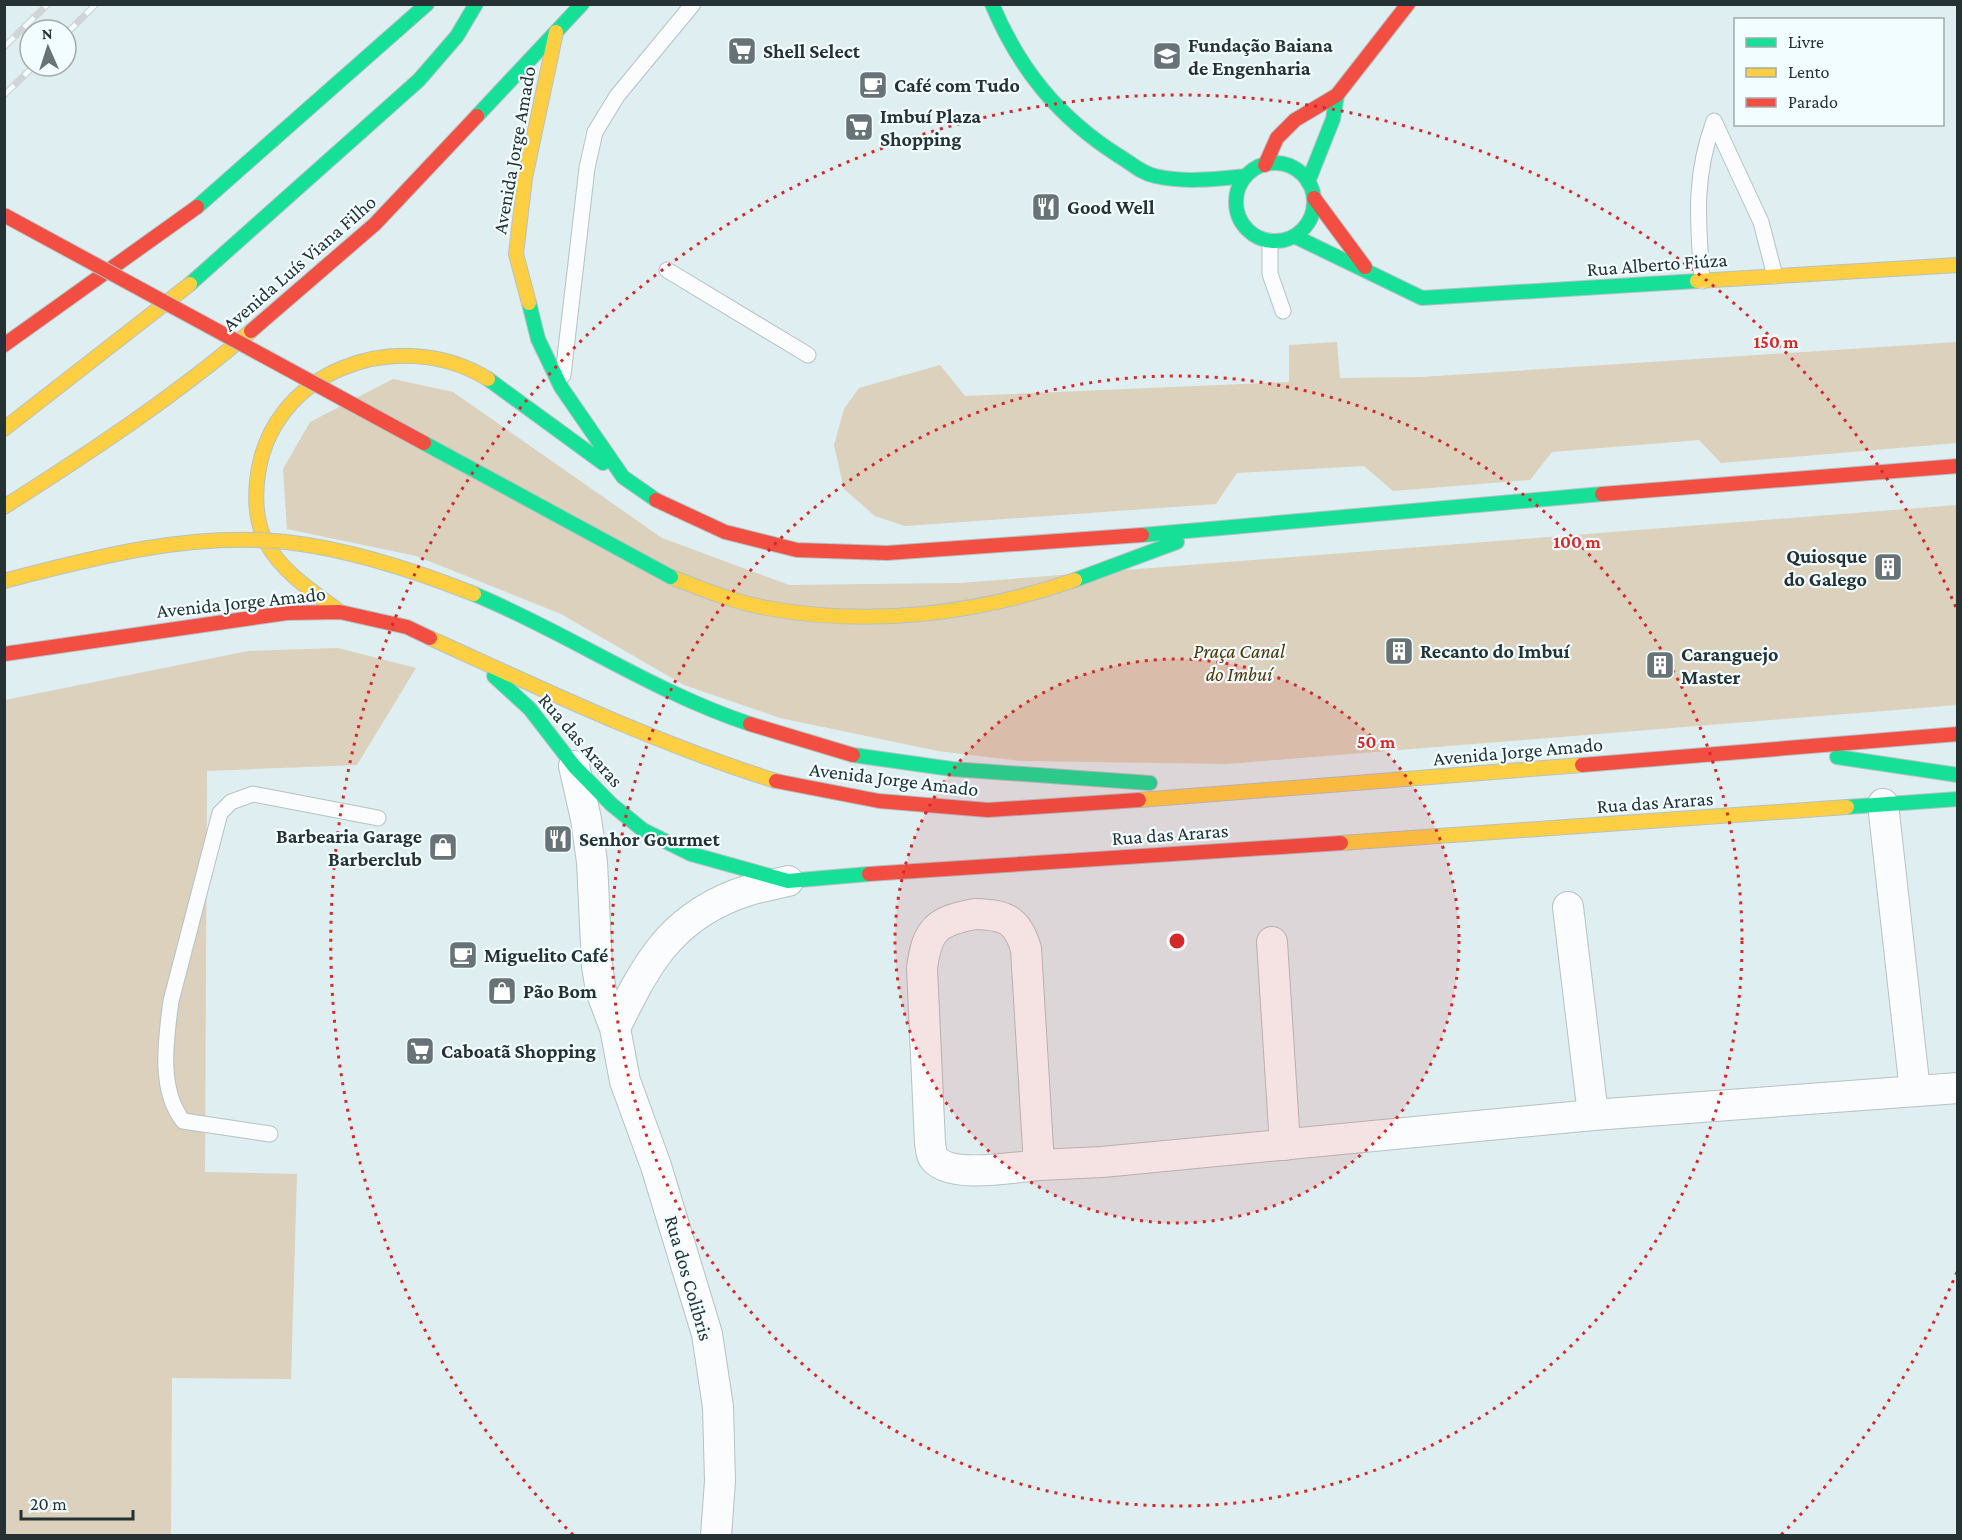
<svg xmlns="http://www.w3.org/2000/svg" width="1962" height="1540" viewBox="0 0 1962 1540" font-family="'Crimson Pro',serif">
	<rect width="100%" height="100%" fill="#dfeef1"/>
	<!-- green -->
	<path fill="#dbd1bc" d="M1337,342L1340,378L1421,377L1957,342V443L1721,463L1699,440L1552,452L1530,480L1393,491L1364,466L1237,473L1216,504L905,526L875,516L844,489L834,445L844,409L859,388L940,365L965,396L1289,382V345Z
		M393,379L453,392L662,538L789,585L960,583L1957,505V705L1227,764L1021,761L938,751L780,718L684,685L561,614L416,556L287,529L283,469L310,422Z
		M338,648L416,668L357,765L207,771L205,1172L297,1174L291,1379L172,1378L171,1535L5,1536V700L248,651Z"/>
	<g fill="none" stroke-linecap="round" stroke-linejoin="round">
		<!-- lane casing -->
		<g stroke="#b6c2c4" stroke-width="17">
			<path id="lane" d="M1714,121L1761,222L1775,276
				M1270,241V274L1283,311
				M667,270L808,355
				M1702,281C1698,221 1693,179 1714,121
				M563,375L587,168L595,132L617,96L693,4
				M270,1134L183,1121C158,1089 166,1039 171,1001L220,813L231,802L253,794L378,818"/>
		</g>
		<!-- street casing -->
		<g stroke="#b6c2c4" stroke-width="32">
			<path id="street" d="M574,766L586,819L592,862L597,966L601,991L615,1028L625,1081L656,1166L707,1334L718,1407L720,1481L716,1536
				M1883,804L1915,1091
				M1568,907L1593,1115
				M975,914C1004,915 1017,918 1026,949L1039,1165C1015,1167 948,1180 933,1157C931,1154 931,1147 930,1143L922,968C927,930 936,921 975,914Z
				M1272,942L1285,1145
				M615,1028C645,967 668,921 735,895C752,888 771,885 788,881
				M1039,1165L1102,1162L1593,1115L1958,1088"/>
		</g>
		<!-- fast casing -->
		<g stroke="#b6c2c4" stroke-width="16">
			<path id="fast" d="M992,4C1019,69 1059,118 1119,156C1131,163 1141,173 1155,176C1185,183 1216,179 1246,176
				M477,116L582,4
				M1236 202a39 39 0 1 1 78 0a39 39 0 1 1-78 0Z
				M1308,182L1333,119L1337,95
				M197,207L427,4
				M1294,236L1422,298L1697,281
				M190,284L419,80L457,36L476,4
				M529,303L538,339L561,387L623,477L656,500
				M488,379L603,463
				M1142,535L1602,494
				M1075,580L1177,542
				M494,676L530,709L574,766L611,804L643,830L691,854L788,881L869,874
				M853,755L952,769L1150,783
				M1837,757L1958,775
				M1847,807L1958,799"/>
		</g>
		<!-- slow casing -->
		<g stroke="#b6c2c4" stroke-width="16">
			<path id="slow" d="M1697,281L1958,265
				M529,303L516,254L525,178L556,32
				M4,429L190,284
				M4,507C89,453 174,397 251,331
				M671,577C702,589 734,602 767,608C870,627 977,614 1075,580
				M340,612C314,592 283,573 267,544C256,524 255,503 257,482C267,370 399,324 488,379
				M430,638C544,690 657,744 776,781
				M1139,800L1582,765
				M1341,843L1847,807"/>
		</g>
		<!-- jam casing -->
		<g stroke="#b6c2c4" stroke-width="16">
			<path id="jam" d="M1265,165L1277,138L1295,120L1337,95L1408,4
				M1314,198L1365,267
				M251,331L375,224L477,116
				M4,345L197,207
				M1602,494L1958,466
				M656,500L725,532L797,550L887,553L1142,535
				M4,654L286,613L340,612L407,627L430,638
				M1582,765L1958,734
				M776,781L879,801L988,810L1139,800
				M869,874L1341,843"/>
		</g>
		<!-- lane -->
		<use href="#lane" stroke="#fafcfd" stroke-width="15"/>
		<!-- street -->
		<use href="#street" stroke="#fafcfd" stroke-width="30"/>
		<!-- fast -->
		<use href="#fast" stroke="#16e098" stroke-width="14"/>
		<!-- slow -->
		<use href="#slow" stroke="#ffcf43" stroke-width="14"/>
		<!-- jam -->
		<use href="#jam" stroke="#f24e42" stroke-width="14"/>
		<!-- rail casing -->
		<g stroke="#d0d4d5" stroke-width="7">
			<path id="rail" d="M66,34L96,4
				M4,47L48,4
				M4,95L34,66"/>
		</g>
		<!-- rail -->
		<use href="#rail" stroke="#f2fdff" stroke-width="4.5" stroke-dasharray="14" stroke-linecap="butt"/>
		<!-- fast-bridge casing -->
		<g stroke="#b6c2c4" stroke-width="16" stroke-linecap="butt">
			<path id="fast-bridge" d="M424,443L671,577
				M474,594C568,633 653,692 750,724"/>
		</g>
		<!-- slow-bridge casing -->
		<g stroke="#b6c2c4" stroke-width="16" stroke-linecap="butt">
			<path id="slow-bridge" d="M4,581C95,557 191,532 286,542C348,549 416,571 474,594"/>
		</g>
		<!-- jam-bridge casing -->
		<g stroke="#b6c2c4" stroke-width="16" stroke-linecap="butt">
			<path id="jam-bridge" d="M4,215L424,443
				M750,724L853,755"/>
		</g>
		<!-- fast-bridge -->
		<use href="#fast-bridge" stroke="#16e098" stroke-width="14"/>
		<!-- slow-bridge -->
		<use href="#slow-bridge" stroke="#ffcf43" stroke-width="14"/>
		<!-- jam-bridge -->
		<use href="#jam-bridge" stroke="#f24e42" stroke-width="14"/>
	</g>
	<!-- distance rings -->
	<circle cx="1177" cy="941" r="282" fill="#d62828" fill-opacity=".12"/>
	<g fill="none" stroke="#d62828" stroke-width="3" stroke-dasharray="3 6">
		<circle cx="1177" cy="941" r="282"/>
		<circle cx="1177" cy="941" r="565"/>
		<path d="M1957 1272A847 847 0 0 1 1781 1535M573 1535A847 847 0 1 1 1957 610"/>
	</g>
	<!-- icons -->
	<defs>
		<g id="supermarket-square" transform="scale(1.5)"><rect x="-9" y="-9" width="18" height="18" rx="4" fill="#677376" stroke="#f2fdff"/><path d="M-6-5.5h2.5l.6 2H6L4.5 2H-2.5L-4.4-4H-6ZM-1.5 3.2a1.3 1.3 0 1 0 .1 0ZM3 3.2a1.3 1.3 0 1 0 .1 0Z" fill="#fff"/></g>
		<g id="university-square" transform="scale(1.5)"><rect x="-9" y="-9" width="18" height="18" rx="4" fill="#677376" stroke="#f2fdff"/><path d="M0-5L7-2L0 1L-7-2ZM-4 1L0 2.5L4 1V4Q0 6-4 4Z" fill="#fff"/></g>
		<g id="cafe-square" transform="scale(1.5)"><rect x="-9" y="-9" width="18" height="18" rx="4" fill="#677376" stroke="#f2fdff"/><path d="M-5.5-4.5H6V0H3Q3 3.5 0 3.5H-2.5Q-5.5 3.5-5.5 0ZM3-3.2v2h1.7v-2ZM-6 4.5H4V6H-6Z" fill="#fff"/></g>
		<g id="restaurant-square" transform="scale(1.5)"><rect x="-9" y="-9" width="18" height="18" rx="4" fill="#677376" stroke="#f2fdff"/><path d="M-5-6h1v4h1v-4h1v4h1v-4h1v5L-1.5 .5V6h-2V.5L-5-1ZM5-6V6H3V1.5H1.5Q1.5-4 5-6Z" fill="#fff"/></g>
		<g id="building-square" transform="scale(1.5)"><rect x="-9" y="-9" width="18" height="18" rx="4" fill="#677376" stroke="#f2fdff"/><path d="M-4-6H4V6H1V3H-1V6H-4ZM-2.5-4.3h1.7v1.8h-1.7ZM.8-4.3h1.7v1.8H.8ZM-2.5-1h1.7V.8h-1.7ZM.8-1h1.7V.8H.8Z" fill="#fff"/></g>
		<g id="shop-square" transform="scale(1.5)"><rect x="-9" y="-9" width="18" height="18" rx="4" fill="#677376" stroke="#f2fdff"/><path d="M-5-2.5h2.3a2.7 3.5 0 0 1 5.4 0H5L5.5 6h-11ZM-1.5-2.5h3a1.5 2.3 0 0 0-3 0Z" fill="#fff"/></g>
	</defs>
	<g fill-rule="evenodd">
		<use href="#supermarket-square" x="742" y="51"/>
		<use href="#university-square" x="1167" y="56"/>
		<use href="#cafe-square" x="873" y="85"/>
		<use href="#supermarket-square" x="859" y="127"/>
		<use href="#restaurant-square" x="1046" y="207"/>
		<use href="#building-square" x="1888" y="567"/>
		<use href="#building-square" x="1399" y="651"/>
		<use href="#building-square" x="1660" y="665"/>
		<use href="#restaurant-square" x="558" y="839"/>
		<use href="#shop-square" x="443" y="847"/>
		<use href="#cafe-square" x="463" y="955"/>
		<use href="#shop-square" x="502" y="991"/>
		<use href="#supermarket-square" x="420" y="1051"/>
	</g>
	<g text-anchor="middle" stroke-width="4.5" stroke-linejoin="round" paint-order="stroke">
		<!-- poi labels -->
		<g font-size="20" font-weight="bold" fill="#263133" stroke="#f2fdff" text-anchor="start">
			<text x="1188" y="52">Fundação Baiana<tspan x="1188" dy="23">de Engenharia</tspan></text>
			<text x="763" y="58">Shell Select</text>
			<text x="894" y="92">Café com Tudo</text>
			<text x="880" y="123">Imbuí Plaza<tspan x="880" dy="23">Shopping</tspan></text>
			<text x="1067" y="214">Good Well</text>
			<text x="1867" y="563" text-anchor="end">Quiosque<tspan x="1867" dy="23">do Galego</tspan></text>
			<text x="1420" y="658">Recanto do Imbuí</text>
			<text x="1681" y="661">Caranguejo<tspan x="1681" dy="23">Master</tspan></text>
			<text x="422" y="843" text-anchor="end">Barbearia Garage<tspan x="422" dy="23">Barberclub</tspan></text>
			<text x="579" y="846">Senhor Gourmet</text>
			<text x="484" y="962">Miguelito Café</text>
			<text x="523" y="998">Pão Bom</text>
			<text x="441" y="1058">Caboatã Shopping</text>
		</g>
		<!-- street labels -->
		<g font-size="20" fill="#263133" stroke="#f2fdff">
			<text transform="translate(514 150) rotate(-80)" y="7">Avenida Jorge Amado</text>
			<text transform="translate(299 263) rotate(-41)" y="7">Avenida Luís Viana Filho</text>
			<text transform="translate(1657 264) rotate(-4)" y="7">Rua Alberto Fiúza</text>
			<text transform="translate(241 602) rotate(-6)" y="7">Avenida Jorge Amado</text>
			<text transform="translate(581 740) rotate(49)" y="7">Rua das Araras</text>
			<text transform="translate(1518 751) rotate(-5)" y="7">Avenida Jorge Amado</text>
			<text transform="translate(894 779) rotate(7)" y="7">Avenida Jorge Amado</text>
			<text transform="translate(1655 802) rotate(-4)" y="7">Rua das Araras</text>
			<text transform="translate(1170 834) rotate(-4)" y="7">Rua das Araras</text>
			<text transform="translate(689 1278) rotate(74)" y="7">Rua dos Colibris</text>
		</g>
		<!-- park labels -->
		<g font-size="20" font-style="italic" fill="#4f3506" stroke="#f2fdff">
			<text x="1239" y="658">Praça Canal<tspan x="1239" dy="23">do Imbuí</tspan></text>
		</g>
	</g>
	<circle cx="1177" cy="941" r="9" fill="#d62828" stroke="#f2fdff" stroke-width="3"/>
	<g font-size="18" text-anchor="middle" font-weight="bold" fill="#d62828" stroke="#f2fdff" stroke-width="4.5" stroke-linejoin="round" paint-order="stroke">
		<text x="1776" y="348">150 m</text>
		<text x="1577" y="548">100 m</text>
		<text x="1376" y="748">50 m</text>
	</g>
	<!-- border -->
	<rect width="1962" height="1540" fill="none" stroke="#263133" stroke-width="12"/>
	<!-- legend -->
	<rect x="1734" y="18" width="210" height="108" fill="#f2fdff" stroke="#a0abad" stroke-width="1.5"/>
	<rect x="1746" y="38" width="30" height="9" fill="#16e098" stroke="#a0abad" stroke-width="1.5"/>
	<text x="1788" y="48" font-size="18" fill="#263133">Livre</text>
	<rect x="1746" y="68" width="30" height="9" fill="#ffcf43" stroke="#a0abad" stroke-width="1.5"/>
	<text x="1788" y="78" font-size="18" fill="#263133">Lento</text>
	<rect x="1746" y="98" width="30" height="9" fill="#f24e42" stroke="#a0abad" stroke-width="1.5"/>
	<text x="1788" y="108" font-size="18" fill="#263133">Parado</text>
	<!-- north arrow -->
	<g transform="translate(48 48) rotate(357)"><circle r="28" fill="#f2fdff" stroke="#a0abad" stroke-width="1.5"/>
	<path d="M0-4.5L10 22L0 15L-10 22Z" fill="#677376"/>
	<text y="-9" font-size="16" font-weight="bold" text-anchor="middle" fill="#263133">N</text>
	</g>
	<!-- scale -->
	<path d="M21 1510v9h112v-9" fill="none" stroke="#263133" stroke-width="3"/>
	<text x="30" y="1510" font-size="18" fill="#263133" stroke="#f2fdff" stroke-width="4.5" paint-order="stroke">20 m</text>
</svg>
